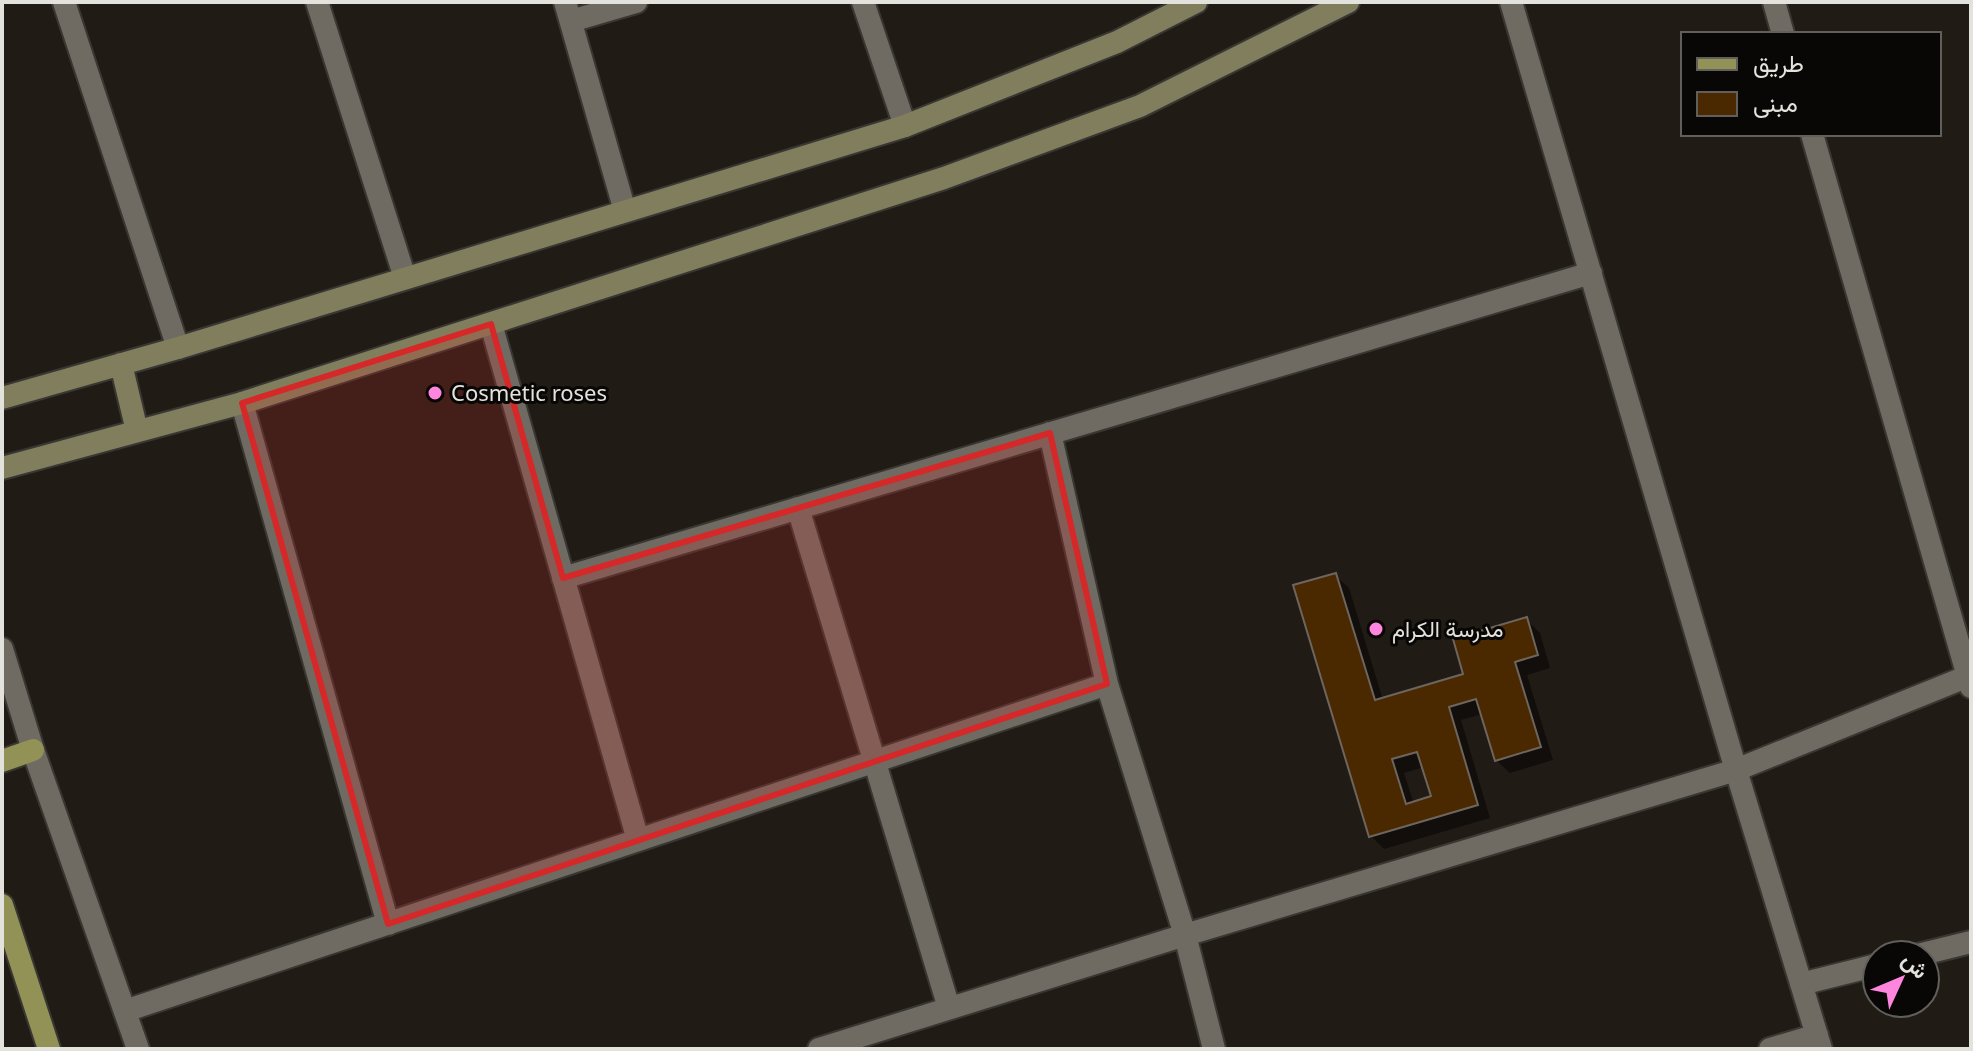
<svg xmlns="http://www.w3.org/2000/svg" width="1973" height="1051" viewBox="0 0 1973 1051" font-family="'Noto Sans',Vazirmatn,sans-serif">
	<rect width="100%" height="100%" fill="#201c15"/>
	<!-- shadow -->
	<path fill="#0007" fill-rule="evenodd" d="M1335,575L1349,588L1383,700L1466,676L1526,619L1540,633L1550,668L1527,675L1553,760L1510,773L1496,760L1483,714L1461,720L1490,818L1384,849L1371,836ZM1424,767L1434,797L1414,804L1404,773Z"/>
	<!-- building -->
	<path fill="#4a2900" stroke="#6d655e" stroke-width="2" fill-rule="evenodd" d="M1336,573L1375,700L1463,674L1453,639L1527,617L1538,655L1515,662L1541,747L1495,761L1476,699L1449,707L1478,805L1369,837L1293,585ZM1417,752L1431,796L1406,804L1392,759Z"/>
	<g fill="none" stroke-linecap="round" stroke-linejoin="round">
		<!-- minor casing -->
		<g stroke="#393733" stroke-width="26">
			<path id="minor" d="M64,2L178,348
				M317,2L405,278
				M565,2L625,211
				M863,2L905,126
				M1511,2L1736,770L1821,1049
				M1774,2L1783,34
				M571,21L636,2
				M1812,134L1971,687
				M491,324L638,840
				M242,403L388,924
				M1050,433L1107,684L1185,935L1214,1049
				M798,508L949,1008
				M563,578L1591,273
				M1918,955L1971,942
				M1801,984L1877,965
				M125,1011L1107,684
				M819,1049L1185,935L1736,770L1971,675
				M1770,1049L1817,1035"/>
		</g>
		<!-- tertiary casing -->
		<g stroke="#393733" stroke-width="26">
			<path id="tertiary" d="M2,649L33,750L138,1049"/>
		</g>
		<!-- secondary casing -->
		<g stroke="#393733" stroke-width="26">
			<path id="secondary" d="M121,364L137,431
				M2,398L178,348L905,126L1117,42L1196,2
				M2,468L242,403L944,178L1140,106L1348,2"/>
		</g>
		<!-- primary casing -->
		<g stroke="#393733" stroke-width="26">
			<path id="primary" d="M2,761L33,750
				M2,905L49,1049"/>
		</g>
		<!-- minor -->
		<use href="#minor" stroke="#6f6b62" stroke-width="22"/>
		<!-- tertiary -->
		<use href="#tertiary" stroke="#6f6b62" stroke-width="22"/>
		<!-- secondary -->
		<use href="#secondary" stroke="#807e5c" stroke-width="22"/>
		<!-- primary -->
		<use href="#primary" stroke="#929156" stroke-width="22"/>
	</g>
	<!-- marked area -->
	<path fill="#d62828" fill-opacity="0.2" stroke="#d62828" stroke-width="6" stroke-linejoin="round" d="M491,324L563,578L1050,433L1107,684L388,924L242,403Z"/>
	<!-- markers -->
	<g fill="#ff85de" stroke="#080705" stroke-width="3">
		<circle cx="435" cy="393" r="8"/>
		<circle cx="1376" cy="629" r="8"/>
	</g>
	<g text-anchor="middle" stroke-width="6" stroke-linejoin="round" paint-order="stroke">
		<!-- poi labels -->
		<g font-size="22" fill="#e4e2dd" stroke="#080705" text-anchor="start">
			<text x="451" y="401">Cosmetic roses</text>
			<text x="1392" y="637">مدرسة الكرام</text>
		</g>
	</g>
	<!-- border -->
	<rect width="1973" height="1051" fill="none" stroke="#e4e2dd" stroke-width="8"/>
	<!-- legend -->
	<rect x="1681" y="32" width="260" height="104" fill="#080705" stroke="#605f5b" stroke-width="2"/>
	<rect x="1697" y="58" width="40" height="12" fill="#929156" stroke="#605f5b" stroke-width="2"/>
	<text x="1753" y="72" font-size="24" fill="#e4e2dd">طريق</text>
	<rect x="1697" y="92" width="40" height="24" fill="#4a2900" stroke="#605f5b" stroke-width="2"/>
	<text x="1753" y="112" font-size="24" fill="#e4e2dd">مبنى</text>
	<!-- north arrow -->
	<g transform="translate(1901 979) rotate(46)"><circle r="38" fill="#080705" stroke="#605f5b" stroke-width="2"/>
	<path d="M0-6L14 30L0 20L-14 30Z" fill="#ff85de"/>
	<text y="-12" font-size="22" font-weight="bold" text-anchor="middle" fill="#e4e2dd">ش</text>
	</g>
</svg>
